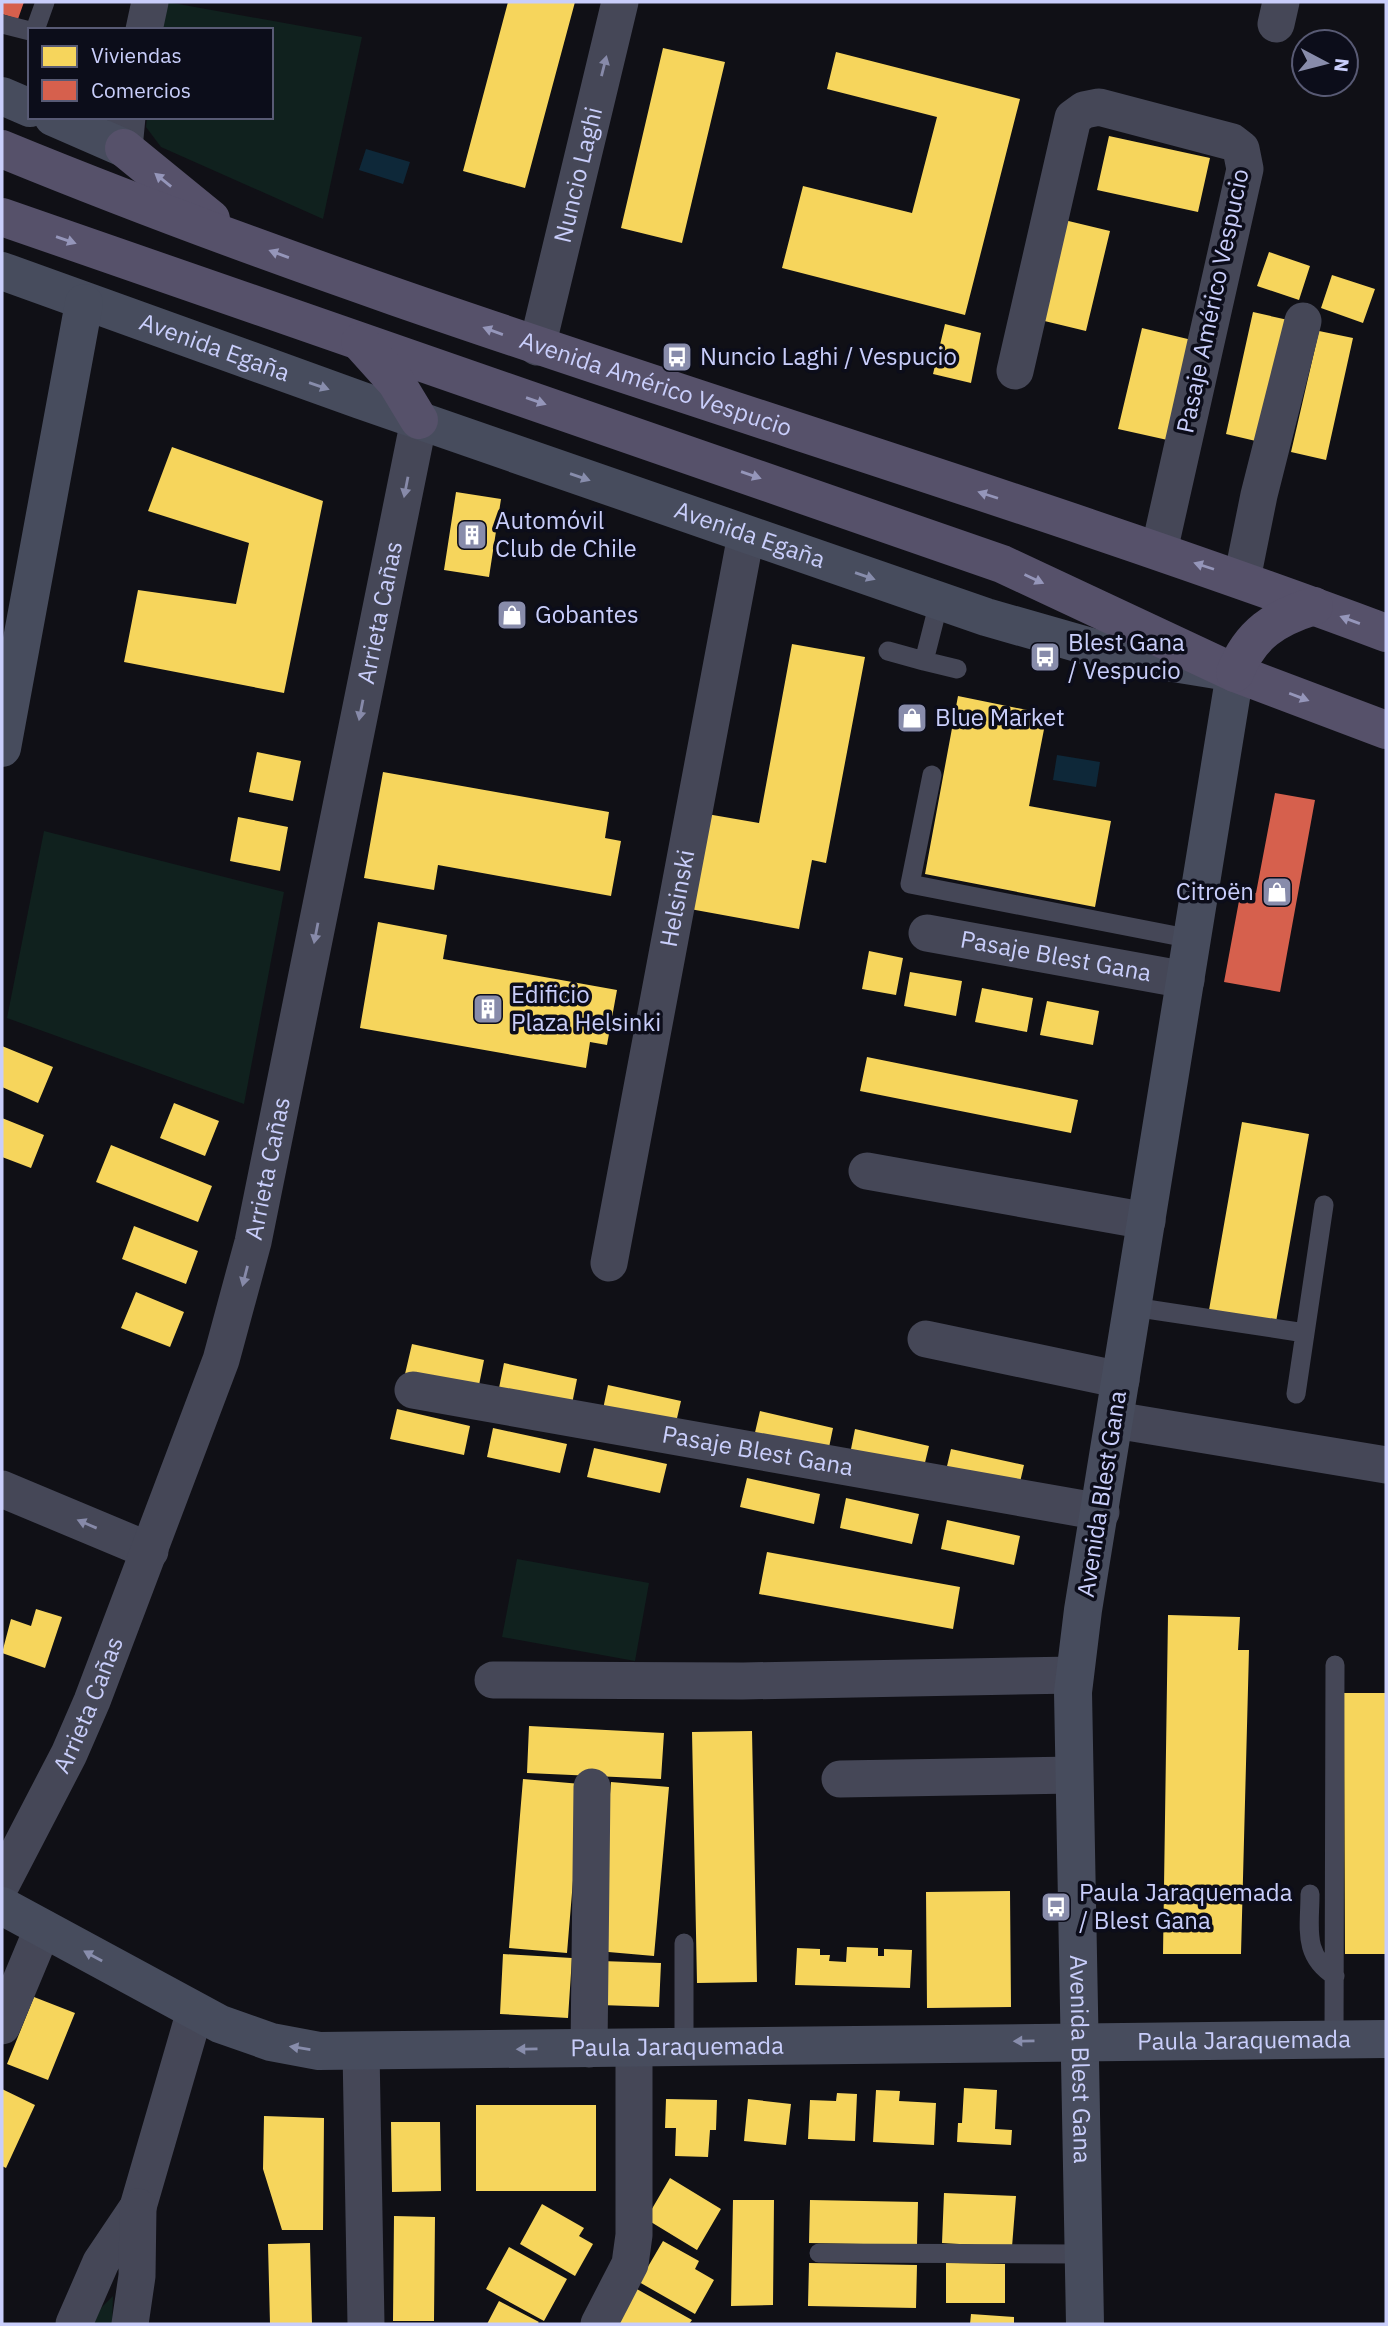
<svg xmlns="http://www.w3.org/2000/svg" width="1388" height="2326" viewBox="0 0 1388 2326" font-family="'IBM Plex Sans',sans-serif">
	<rect width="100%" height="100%" fill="#101016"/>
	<!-- green -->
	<path fill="#10211e" d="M167,2L362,37L323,219L161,147L146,127L147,117H271V30H162Z
		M44,831L284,892L244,1104L7,1018Z
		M517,1559L649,1583L635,1661L502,1637Z
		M113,2296L112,2324H86L88,2321Z"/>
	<!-- water -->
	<path fill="#0e2839" d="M366,149L410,162L403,184L359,170Z
		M1057,755L1100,762L1096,787L1053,780Z"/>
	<!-- homes -->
	<path fill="#f6d55c" d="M508,2H575L525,188L463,171Z
		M663,48L725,62L682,243L621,228Z
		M836,52L1020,99L965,315L782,268L803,186L912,213L937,117L827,89Z
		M1109,136L1210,158L1198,212L1097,190Z
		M1056,218L1110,231L1086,331L1032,318Z
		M1269,252L1310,266L1299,300L1257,286Z
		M1332,275L1375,289L1363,323L1321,308Z
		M1253,312L1288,320L1260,442L1226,434Z
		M945,324L981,333L971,383L933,374Z
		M1142,328L1196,341L1172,441L1118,429Z
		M1319,331L1353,338L1326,460L1291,452Z
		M172,447L323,501L284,693L124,662L138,590L236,604L249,543L148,511Z
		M456,492L501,499L489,577L444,570Z
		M792,644L865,657L826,863L812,860L799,929L690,909L707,814L759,823Z
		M958,696L1047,714L1029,806L1111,821L1095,907L925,874Z
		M257,752L301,761L293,801L249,792Z
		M383,772L609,812L605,838L621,841L611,896L438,865L434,890L364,878Z
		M238,817L288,827L280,871L230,861Z
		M378,922L447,935L443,959L617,990L607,1045L590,1042L586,1068L360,1028Z
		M869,951L903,958L896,995L862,989Z
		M910,972L962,981L956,1016L904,1006Z
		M982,988L1033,998L1027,1032L975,1022Z
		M1047,1001L1099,1011L1093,1045L1040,1035Z
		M2,1046L53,1067L38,1103L2,1087Z
		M867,1057L1078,1100L1071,1133L860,1091Z
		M174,1103L219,1121L205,1156L160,1138Z
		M2,1118L44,1135L31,1168L2,1157Z
		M1242,1122L1309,1134L1276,1322L1209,1310Z
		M111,1145L212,1186L198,1222L96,1182Z
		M134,1226L198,1251L186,1284L122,1259Z
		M136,1292L184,1312L170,1347L121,1328Z
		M412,1344L484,1360L478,1390L405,1374Z
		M504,1363L577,1379L571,1409L498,1393Z
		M608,1385L681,1401L674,1431L602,1414Z
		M397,1409L470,1426L464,1455L390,1439Z
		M760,1411L833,1428L827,1457L753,1441Z
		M493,1428L567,1444L560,1473L487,1457Z
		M855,1429L929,1446L922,1475L849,1459Z
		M594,1448L667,1464L660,1493L587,1477Z
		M951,1449L1024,1465L1017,1495L944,1479Z
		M747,1478L820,1494L814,1524L740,1507Z
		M846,1498L919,1514L912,1544L840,1528Z
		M947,1520L1020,1536L1014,1565L941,1549Z
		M767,1552L960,1587L953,1629L759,1594Z
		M36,1609L62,1617L45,1668L2,1653L11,1619L31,1626Z
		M1168,1615L1240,1617L1238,1650H1249L1241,1954H1163Z
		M1344,1693H1386V1954H1345Z
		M529,1726L664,1733L661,1779L527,1773Z
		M752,1731L757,1982L697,1983L692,1732Z
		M523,1779L581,1784L567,1953L509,1948Z
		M611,1782L669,1787L654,1956L597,1951Z
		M1010,1891L1011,2007L927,2008L926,1892Z
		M847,1947L878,1948V1956H884V1949L912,1950L910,1988L795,1985L797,1948L820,1949V1955H830L829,1961L846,1962Z
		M503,1954L572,1958L568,2018L500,2014Z
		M601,1961L661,1963L659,2007L600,2005Z
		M34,1997L75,2013L48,2080L7,2064Z
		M964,2088L997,2090L995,2129L1012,2130L1011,2145L957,2142L958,2123H962Z
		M2,2089L35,2105L6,2168L2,2166Z
		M876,2090L900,2091L899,2101L936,2103L934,2145L873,2142Z
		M837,2093L857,2094L855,2141L808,2139L810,2100L836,2101Z
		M666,2099L717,2100L716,2130H710L708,2157L675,2156L676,2128H665Z
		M748,2099L791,2104L786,2145L744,2141Z
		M476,2105H596V2191H476Z
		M264,2116L324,2118L323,2230H282L263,2169Z
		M391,2122H440L441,2191L392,2192Z
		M670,2178L721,2209L697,2250L646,2219Z
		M944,2193L1016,2196L1012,2247L942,2243Z
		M733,2200H774L773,2305L731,2306Z
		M810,2200L918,2202L917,2245L809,2243Z
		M542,2204L584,2228L579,2236L593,2244L575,2276L520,2244Z
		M394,2216L435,2217L434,2321H393Z
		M663,2241L699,2261L695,2269L714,2280L695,2314L639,2282Z
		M310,2243L312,2324H270L268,2244Z
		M509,2247L567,2279L544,2321L486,2289Z
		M809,2263L917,2265L916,2308L808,2306Z
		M946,2263L1005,2264V2303H946Z
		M635,2288L692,2320L689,2324H615Z
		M499,2301L539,2322L537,2324H487Z
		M971,2314L1014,2317V2324H970Z"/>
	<!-- shops -->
	<path fill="#d6604d" d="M2,2H24L18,19L2,14Z
		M1275,793L1315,800L1280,992L1224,982L1241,890L1256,893Z"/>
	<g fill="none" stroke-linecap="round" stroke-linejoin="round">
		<!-- lane -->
		<path stroke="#454757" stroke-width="19" d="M2,24L30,31
			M35,30L45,2
			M939,602L924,661L957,669
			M888,651L924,661
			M932,775L910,884L1192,939
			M1133,1307L1305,1333
			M1296,1394L1324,1205
			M1310,1894C1310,1928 1302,1955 1335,1976
			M1334,2039L1335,1665
			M684,2047V1943
			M819,2253L1084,2254"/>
		<!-- street -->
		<g stroke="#454757" stroke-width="37">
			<path d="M1276,24L1281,2"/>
			<path d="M144,30L150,2"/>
			<path d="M124,148L127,117"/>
			<path id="s1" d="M537,347L620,2"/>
			<path d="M1015,371L1073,118L1084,110L1099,107L1232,142L1241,149L1245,169L1159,551"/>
			<path d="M1242,579L1259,495L1303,321"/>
			<path id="s2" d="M927,933L1186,980"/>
			<path d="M867,1171L1147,1221"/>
			<path id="s3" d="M609,1263L746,535"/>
			<path d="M926,1339L1121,1380"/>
			<path id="s4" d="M413,1390L1101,1512"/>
			<path d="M1115,1420L1386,1465"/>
			<path d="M2,1489L150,1551"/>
			<path d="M493,1680L743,1681L1075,1675"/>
			<path d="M840,1779L1073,1775"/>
			<path id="s5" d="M2,1883L69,1754L92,1701L221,1360L253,1242L419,420"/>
			<path d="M2,2026L43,1928"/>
			<path d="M589,2049L592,1787"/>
			<path d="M361,2051L366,2324"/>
			<path d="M74,2324L101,2262L138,2207L195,2011"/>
			<path d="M130,2324L137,2276L138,2207"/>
			<path d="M599,2324L630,2264L634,2235V2048"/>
		</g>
		<!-- secondary -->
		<g stroke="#474c5d" stroke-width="38">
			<path d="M2,96L30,108"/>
			<path d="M53,117L124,148"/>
			<path id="s6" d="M2,271L360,400L986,617L1112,653L1235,673L1083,1610L1073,1692L1085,2324"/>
			<path d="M2,748L84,303"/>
			<path id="s7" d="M2,1906L220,2024L271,2042L319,2051L1386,2039"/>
		</g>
		<!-- primary -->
		<g stroke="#56516a" stroke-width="38">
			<path d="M124,148L211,219"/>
			<path id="s8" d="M2,149C455,335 928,462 1386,633"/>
			<path d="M2,217L1002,564L1235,673L1386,730"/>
			<path d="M360,342L396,382L419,420"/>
			<path d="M1235,673C1250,634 1275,618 1314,606"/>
		</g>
	</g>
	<!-- one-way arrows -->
	<defs><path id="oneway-solid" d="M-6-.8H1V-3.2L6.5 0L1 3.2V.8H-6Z" transform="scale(1.75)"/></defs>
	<g fill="#878aa9">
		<use href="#oneway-solid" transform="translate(604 66) rotate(-76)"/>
		<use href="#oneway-solid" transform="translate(406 487) rotate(101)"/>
		<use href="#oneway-solid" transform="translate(361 710) rotate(101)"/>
		<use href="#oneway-solid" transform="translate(316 933) rotate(101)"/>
		<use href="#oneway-solid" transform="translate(245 1276) rotate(104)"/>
		<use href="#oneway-solid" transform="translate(87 1524) rotate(-157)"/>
	</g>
	<g fill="#9596ba">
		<use href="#oneway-solid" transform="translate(163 180) rotate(-141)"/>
		<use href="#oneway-solid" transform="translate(66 240) rotate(19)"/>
		<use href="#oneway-solid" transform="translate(279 254) rotate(-160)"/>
		<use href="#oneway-solid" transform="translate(493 331) rotate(-160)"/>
		<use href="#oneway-solid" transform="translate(536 401) rotate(19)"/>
		<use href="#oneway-solid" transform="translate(751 475) rotate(19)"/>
		<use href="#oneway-solid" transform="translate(988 495) rotate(-162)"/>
		<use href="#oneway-solid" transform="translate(1204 566) rotate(-162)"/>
		<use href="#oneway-solid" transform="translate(1034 579) rotate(25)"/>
		<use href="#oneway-solid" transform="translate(1350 620) rotate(-160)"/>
		<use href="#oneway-solid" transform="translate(1299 697) rotate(21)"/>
	</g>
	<g fill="#888dac">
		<use href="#oneway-solid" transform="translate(319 386) rotate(19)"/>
		<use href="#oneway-solid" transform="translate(580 477) rotate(19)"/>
		<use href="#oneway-solid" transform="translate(865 576) rotate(19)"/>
		<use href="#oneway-solid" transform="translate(93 1956) rotate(-151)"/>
		<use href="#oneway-solid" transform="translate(1024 2041) rotate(179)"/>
		<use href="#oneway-solid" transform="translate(300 2048) rotate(-171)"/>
		<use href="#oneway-solid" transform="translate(527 2049) rotate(179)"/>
	</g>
	<!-- icons -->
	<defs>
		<g id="bus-square" transform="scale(1.575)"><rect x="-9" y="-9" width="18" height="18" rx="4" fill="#888cab" stroke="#0c0d1a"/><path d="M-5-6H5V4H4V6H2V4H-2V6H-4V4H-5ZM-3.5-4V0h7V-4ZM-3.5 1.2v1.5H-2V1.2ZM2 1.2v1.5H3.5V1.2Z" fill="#fff"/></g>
		<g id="building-square" transform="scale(1.575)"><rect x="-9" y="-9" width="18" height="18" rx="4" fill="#888cab" stroke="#0c0d1a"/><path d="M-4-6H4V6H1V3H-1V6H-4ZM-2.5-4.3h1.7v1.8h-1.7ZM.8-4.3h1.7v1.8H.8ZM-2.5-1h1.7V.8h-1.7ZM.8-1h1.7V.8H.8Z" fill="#fff"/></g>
		<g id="shop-square" transform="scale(1.575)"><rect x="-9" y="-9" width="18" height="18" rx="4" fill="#888cab" stroke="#0c0d1a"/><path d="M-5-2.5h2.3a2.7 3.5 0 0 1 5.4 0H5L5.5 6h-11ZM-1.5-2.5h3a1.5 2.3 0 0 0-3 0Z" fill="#fff"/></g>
	</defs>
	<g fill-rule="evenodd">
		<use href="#bus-square" x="677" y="357"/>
		<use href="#building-square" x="472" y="535"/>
		<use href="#shop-square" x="512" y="615"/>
		<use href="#bus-square" x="1045" y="657"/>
		<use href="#shop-square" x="912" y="718"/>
		<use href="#shop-square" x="1277" y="892"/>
		<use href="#building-square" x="488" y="1009"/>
		<use href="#bus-square" x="1056" y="1907"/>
	</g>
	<g text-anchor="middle" stroke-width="7" stroke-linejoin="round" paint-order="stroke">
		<!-- street labels -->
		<g font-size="24" fill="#c9cefb" stroke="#0c0d1a">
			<text dy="8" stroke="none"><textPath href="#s1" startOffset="177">Nuncio Laghi</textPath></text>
			<text transform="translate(1213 301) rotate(-78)" y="8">Pasaje Américo Vespucio</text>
			<text dy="8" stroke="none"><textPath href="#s6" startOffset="226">Avenida Egaña</textPath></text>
			<text dy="8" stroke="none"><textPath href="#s8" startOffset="695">Avenida Américo Vespucio</textPath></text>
			<text dy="8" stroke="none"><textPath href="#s6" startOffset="793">Avenida Egaña</textPath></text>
			<text dy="8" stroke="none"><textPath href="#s5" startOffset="1332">Arrieta Cañas</textPath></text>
			<text dy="8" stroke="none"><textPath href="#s3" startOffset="371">Helsinski</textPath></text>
			<text dy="8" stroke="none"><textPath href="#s2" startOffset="131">Pasaje Blest Gana</textPath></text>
			<text dy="8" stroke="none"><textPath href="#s5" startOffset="765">Arrieta Cañas</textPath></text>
			<text dy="8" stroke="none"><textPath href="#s4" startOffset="350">Pasaje Blest Gana</textPath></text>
			<text transform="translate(1102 1494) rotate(-81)" y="8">Avenida Blest Gana</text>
			<text dy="8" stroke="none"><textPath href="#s5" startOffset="198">Arrieta Cañas</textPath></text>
			<text dy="8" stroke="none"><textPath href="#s7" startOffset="1276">Paula Jaraquemada</textPath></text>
			<text dy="8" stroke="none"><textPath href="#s7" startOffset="709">Paula Jaraquemada</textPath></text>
			<text dy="8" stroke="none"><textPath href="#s6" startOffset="2698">Avenida Blest Gana</textPath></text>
		</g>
		<!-- poi labels -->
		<g font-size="24" fill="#c9cefb" stroke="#0c0d1a" text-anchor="start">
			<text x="700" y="365">Nuncio Laghi / Vespucio</text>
			<text x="495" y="529">Automóvil<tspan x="495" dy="28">Club de Chile</tspan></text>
			<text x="535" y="623">Gobantes</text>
			<text x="1068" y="651">Blest Gana<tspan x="1068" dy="28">/ Vespucio</tspan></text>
			<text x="935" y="726">Blue Market</text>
			<text x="1254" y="900" text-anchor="end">Citroën</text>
			<text x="511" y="1003">Edificio<tspan x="511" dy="28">Plaza Helsinki</tspan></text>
			<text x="1079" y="1901">Paula Jaraquemada<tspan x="1079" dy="28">/ Blest Gana</tspan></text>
		</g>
	</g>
	<!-- border -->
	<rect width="1388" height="2326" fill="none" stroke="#c9cefb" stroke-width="7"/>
	<!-- legend -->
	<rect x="28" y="28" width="245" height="91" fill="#0c0d1a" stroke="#585a74" stroke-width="2"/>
	<rect x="42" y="46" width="35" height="21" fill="#f6d55c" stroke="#585a74" stroke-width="2"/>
	<text x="91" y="63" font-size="21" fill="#c9cefb">Viviendas</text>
	<rect x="42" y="80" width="35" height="21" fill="#d6604d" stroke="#585a74" stroke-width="2"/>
	<text x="91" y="98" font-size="21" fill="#c9cefb">Comercios</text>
	<!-- north arrow -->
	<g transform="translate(1325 63) rotate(97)"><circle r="33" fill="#0c0d1a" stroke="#585a74" stroke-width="2"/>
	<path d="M0-5L12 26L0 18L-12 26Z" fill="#888cab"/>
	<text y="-10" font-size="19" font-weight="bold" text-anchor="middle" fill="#c9cefb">N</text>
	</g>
</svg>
